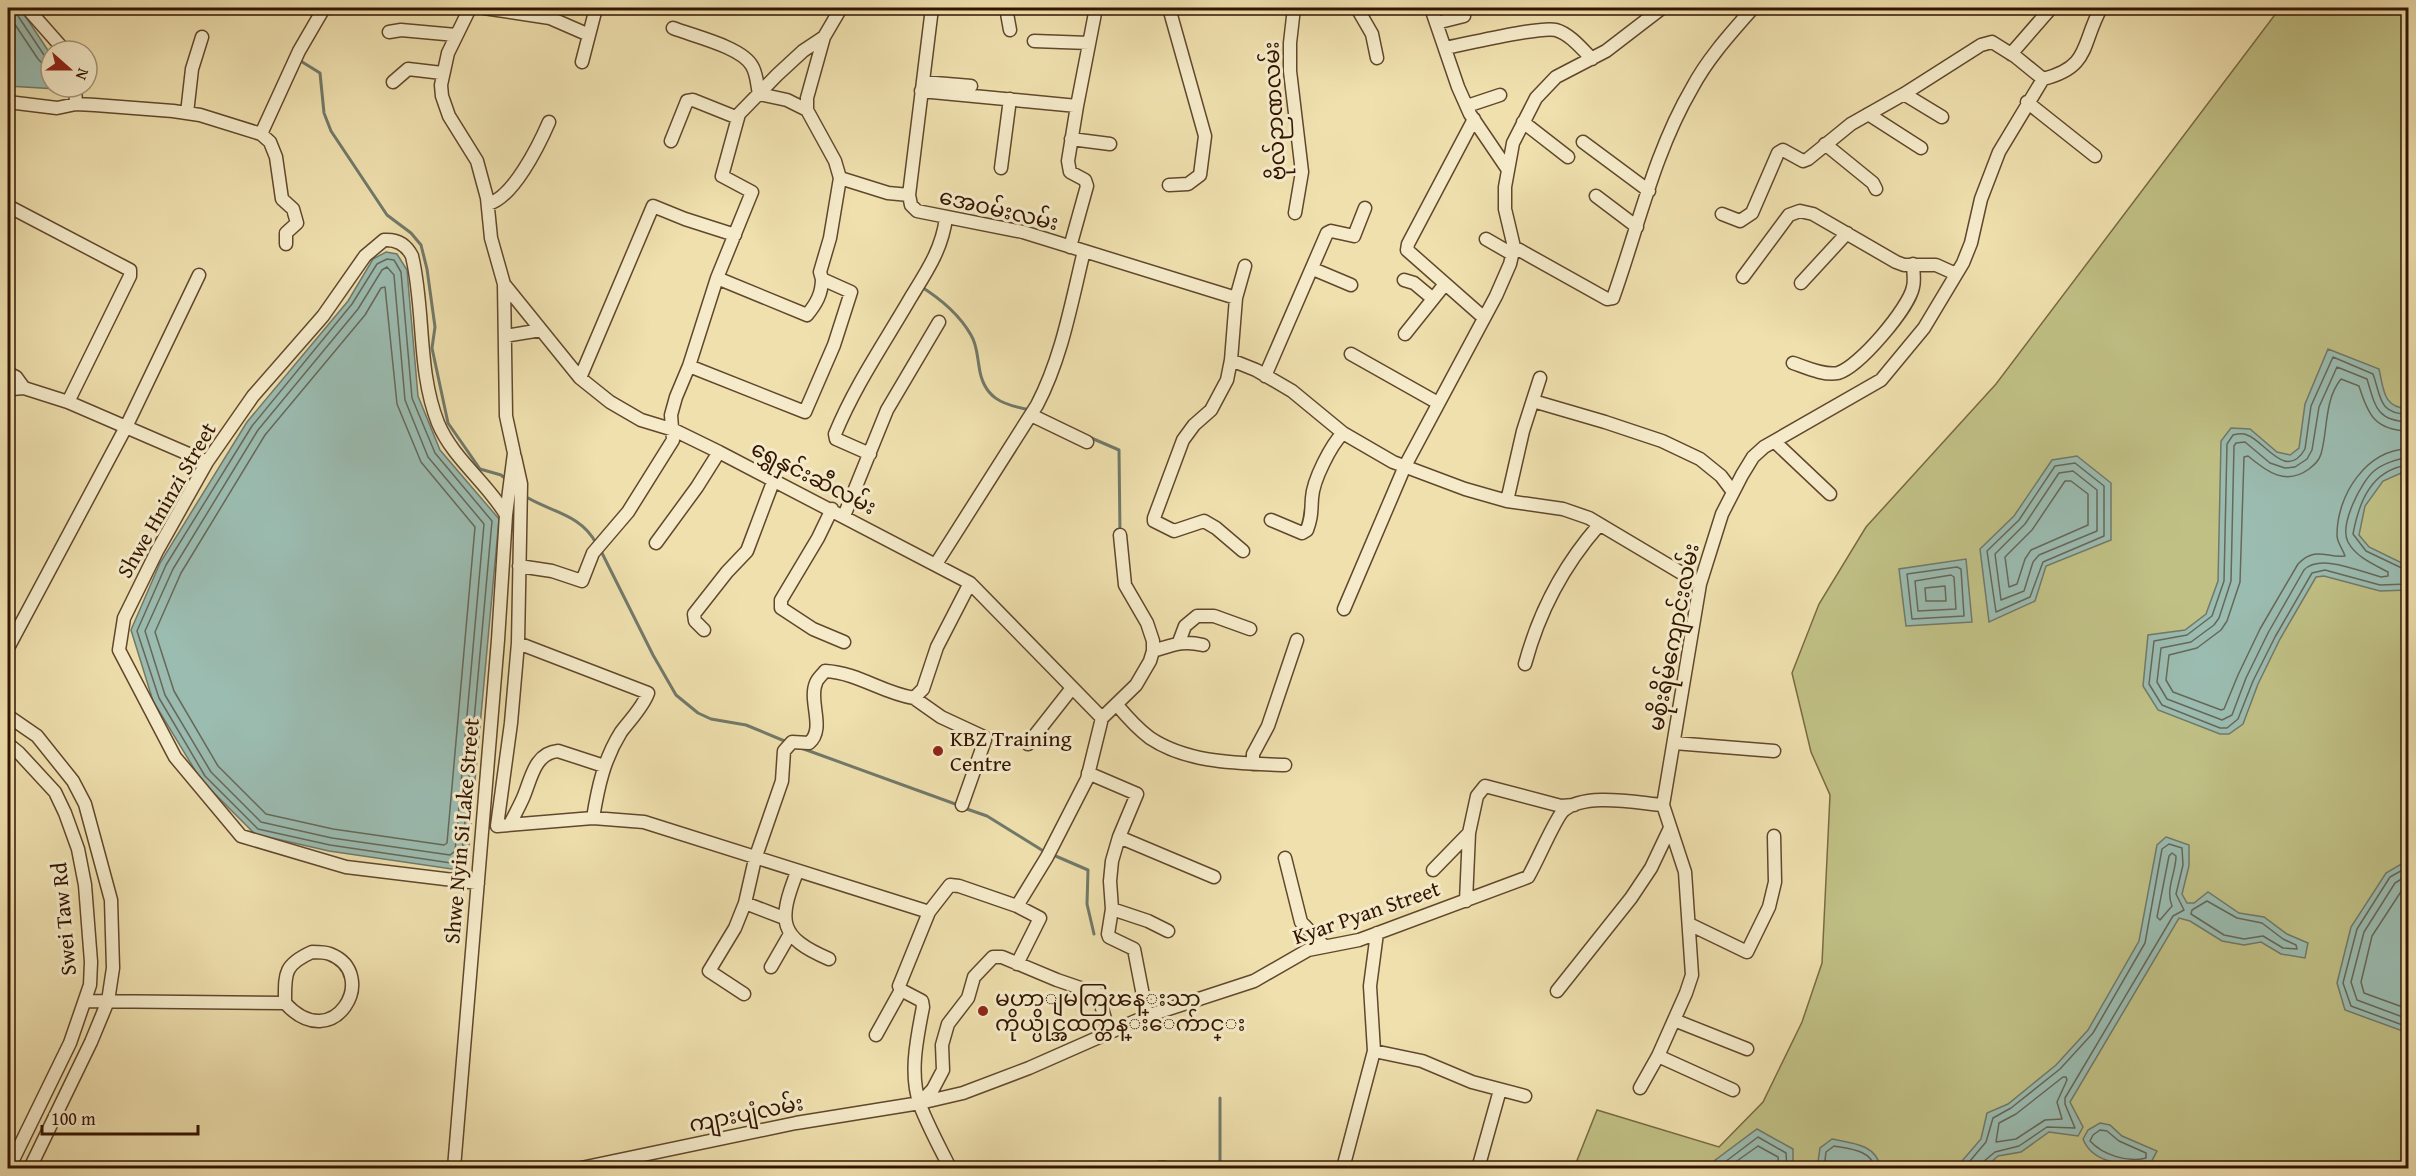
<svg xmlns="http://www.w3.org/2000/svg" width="2416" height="1176" viewBox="0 0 2416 1176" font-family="'Gentium Book Plus','Noto Sans Myanmar',serif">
	<rect width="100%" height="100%" fill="#efe0ae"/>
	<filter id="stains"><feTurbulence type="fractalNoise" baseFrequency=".00333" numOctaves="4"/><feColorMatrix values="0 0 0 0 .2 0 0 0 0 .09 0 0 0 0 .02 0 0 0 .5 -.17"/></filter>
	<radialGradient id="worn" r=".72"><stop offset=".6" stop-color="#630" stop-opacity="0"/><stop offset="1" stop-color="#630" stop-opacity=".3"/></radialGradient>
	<!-- green -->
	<path fill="#c0c085" stroke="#796a42" stroke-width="1.5" d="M2280,8H2408V1168H1574L1597,1110L1719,1147L1763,1102L1802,1022L1822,963L1830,795L1811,752L1792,673L1819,604L1866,527L1996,384Z"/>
	<!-- water -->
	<path fill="#9bbcb1" stroke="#71796a" stroke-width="1.5" d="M8,8H20L51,55V87H58L57,89L8,86Z
		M386,252L397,254L407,270L418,396L440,450L499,519L468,857L462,864L452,869L329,851L255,834L201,780L153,701L131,630L160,563L247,422L348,301L373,259Z
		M2328,349L2379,369C2384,391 2383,407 2408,409V470L2383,481L2365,506L2359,535L2369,547L2408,566V590L2380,591L2324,576L2316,577L2280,639L2258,684L2243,724L2229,734H2220L2158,710L2143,686L2148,635L2185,630L2206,614L2218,581L2221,441L2231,428L2250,429L2277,452L2290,455L2299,448L2305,404Z
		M2077,456L2111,483V540L2046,566L2035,601L1989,622L1980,549L2014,516L2052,460Z
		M1966,559L1972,622L1906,626L1899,569Z
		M2166,837L2189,845V866L2182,894L2187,903H2194L2208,892L2239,913L2264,917L2287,934L2308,943L2305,958L2281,954L2261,942L2244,945L2222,941L2190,921L2179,918L2070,1102L2083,1127L2078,1136L2049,1132L2021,1152L1998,1156L1985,1168H1956L1981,1139L1987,1113L2008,1104L2056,1065L2088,1030L2139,941L2157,845Z
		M2408,860V1033L2345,1010L2337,983L2351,927L2386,873Z
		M2100,1123L2110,1125L2122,1136L2157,1151L2149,1166C2126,1164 2093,1165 2083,1139L2088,1130Z
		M1757,1129L1793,1149V1168H1710L1714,1161Z
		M1832,1139C1852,1143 1876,1144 1881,1168H1822L1818,1162L1820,1148Z"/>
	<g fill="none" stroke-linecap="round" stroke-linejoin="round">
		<!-- shore -->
		<path stroke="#666858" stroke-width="1.5" d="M8,8L10,17L38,59L43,64L51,65
			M15,8L16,13L44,55L51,58
			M387,259L394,260L401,272L412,398L435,453L492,521L462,854L458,860L451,863L330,845L258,829L205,776L159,698L137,631L166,565L252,426L352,304L377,264Z
			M387,267L394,275L405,400L428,457L484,524L455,851L450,855L332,838L261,822L211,772L165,695L145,631L173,569L258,430L358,309L382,270Z
			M385,287L397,404L421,462L475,527L447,843L444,845L333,829L266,814L218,766L174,691L155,632L181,573L265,435L365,315L381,288Z
			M2408,414C2378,414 2381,396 2373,374L2333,357L2311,406L2305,449C2286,482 2264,440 2247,435C2243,433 2237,434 2233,435L2227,444L2224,581L2212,616L2187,635L2154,641L2149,684L2162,705L2220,728H2227L2238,719L2253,681L2275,637L2312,573L2325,570L2380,585L2408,584
			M2408,422C2376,421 2375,405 2367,379L2337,367L2319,407L2312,450L2307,459L2295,467L2285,468L2270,463L2245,442L2236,443L2234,446L2231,581L2219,618L2214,625L2191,642L2161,648L2157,682L2167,699L2222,720L2232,715L2246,678L2268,633L2304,570C2320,553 2361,572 2381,577L2388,576V572C2373,564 2356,557 2348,542C2339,525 2361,482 2374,471C2382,464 2399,458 2408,458
			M2408,431C2375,430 2368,415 2359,386L2341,379C2324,400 2328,430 2321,454C2319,461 2314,465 2309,469C2286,486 2267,472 2248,456L2244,457L2240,582L2227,621L2221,630L2197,648L2169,655L2166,680L2173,692L2221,710L2224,709L2238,675L2260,629L2298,564C2316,545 2328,559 2345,556C2343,549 2337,543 2337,535C2337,495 2366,450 2408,449
			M2075,463L2104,486V536L2043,562L2030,597L1996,612L1987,551L2019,520L2055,466Z
			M2408,465C2371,470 2359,502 2353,534L2366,551L2408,571
			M2073,471L2097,490V531L2039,555L2033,562L2024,591L2001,600L1995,554L2025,524L2059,473Z
			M2065,481H2071L2088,494V525L2031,550L2025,559L2017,584L2009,587L2005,557L2032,530Z
			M1957,567L1961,569L1964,616L1912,619L1907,574Z
			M1951,575L1954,577L1956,609L1918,611L1915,581Z
			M1945,586L1946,601H1926L1925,588Z
			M2172,853L2176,856C2176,873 2165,889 2172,906L2160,920L2157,917L2169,856Z
			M2408,867L2390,877L2357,929L2343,983L2351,1006L2408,1027
			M2408,875L2395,883L2364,932L2351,982L2357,1000L2408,1019
			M2408,886L2402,890L2372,936L2361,982L2364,993L2408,1009
			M2207,901L2237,918L2262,923L2283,939L2296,945L2297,949L2283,948L2263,936L2244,939L2224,935L2191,914L2192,910Z
			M2063,1077H2066L2067,1080L2057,1102L2062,1119L2045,1120L2016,1139L1996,1142L1999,1123L2016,1114Z
			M2100,1130L2107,1131L2119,1141L2146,1153V1158C2128,1163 2103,1155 2090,1141L2093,1135Z
			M1717,1168L1758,1137L1786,1153L1787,1168
			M1727,1168L1758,1146L1778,1157L1779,1168
			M1827,1168L1825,1160L1826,1152L1834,1146C1850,1149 1871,1150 1875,1168
			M1964,1168L1986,1142L1993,1118L2011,1108L2060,1069L2093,1033L2145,943L2162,849L2169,844L2182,848L2183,865L2176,894L2184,910L2173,916L2065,1098V1104L2075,1128L2047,1127L2019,1146L1995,1152L1983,1162L1982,1168"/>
		<!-- stream -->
		<path stroke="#71796a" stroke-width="3" d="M299,60L320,73L324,113L331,131L387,215L411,233L421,245L427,269L435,327L432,348L448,423L480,469L501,475L507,480
			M920,286C941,299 959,314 971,335C977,345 977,355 979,366C983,398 1002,405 1031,410
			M1089,437L1119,450L1120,533
			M523,495C549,512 580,513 596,543
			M601,551L653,655L676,695L698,713L711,719L746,725L787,742
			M801,748L958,805
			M964,808L987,816L1045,852
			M1051,854L1088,870L1087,904L1094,934
			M1220,1098V1165L1224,1168"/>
		<!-- street casing -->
		<g stroke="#61472c" stroke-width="15">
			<path id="street" d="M27,8L65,51
				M484,8L550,18L589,35
				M932,8L909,195L911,205L917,211L1023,232L1236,298
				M1006,8L1010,30
				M1169,8L1205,136L1200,175L1188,184L1169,185
				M1294,8L1290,43V71L1302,172L1295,213
				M1357,8L1372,34L1377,58
				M1431,8L1458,87L1470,114L1508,170
				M1436,23L1464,16
				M673,28C693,36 742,47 752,66C757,74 757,85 759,94L787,100L807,110
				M389,32L401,30L456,35
				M1034,41L1089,43
				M1445,48C1466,44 1540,26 1556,30C1570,34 1582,49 1592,59
				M2011,54L2051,8
				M582,62L596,8
				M393,82L408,69L442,73
				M923,82L971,86
				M75,87L76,104
				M921,91L1077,106L1068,161L1070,172L1085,180L1087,186L1070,247
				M1904,94L1942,117
				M8,102L57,108L76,104L95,105L173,111L200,115L261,134L270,142L276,157L282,199L293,209L297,223L286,233V244
				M2027,102L2095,156
				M1077,106L1096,8
				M1467,106L1500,95
				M187,113L192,69L202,37
				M1868,114L1921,148
				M1474,119L1408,244L1407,250L1483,317
				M1523,122L1568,157
				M261,134L299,51L324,8
				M1071,139L1110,144
				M671,141L687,101L693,100L738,118
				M1583,142L1649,191
				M1825,144L1873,183L1876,189
				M1001,168L1010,99
				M840,178L888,193L909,195
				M1596,196L1637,227
				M488,204C513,198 539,145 549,122
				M8,206L130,270V276L68,402
				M1722,214L1740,221L1752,213L1778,153L1783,150L1803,161L1808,159L1851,124L1904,94L1981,45L1992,42L2016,57L2043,79
				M1486,239L1512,254
				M1514,247L1607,299L1613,298C1638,228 1654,153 1692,88C1708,58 1731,33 1753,8
				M1313,269L1351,285
				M1743,277L1789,215L1800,211L1813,214L1896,262L1904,265H1936L1956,274
				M717,278L807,315C816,304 822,294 822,279
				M1404,280L1414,283L1432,298
				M1801,283L1847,233
				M504,284L580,378L610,402L641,420L674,430L719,452L970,583L1102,718
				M1405,334L1445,284
				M505,336L541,330
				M1351,354L1438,403
				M1231,360L1256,370L1292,391L1343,433L1393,462L1465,489L1507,501L1563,509L1589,518L1700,584
				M1793,363C1805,367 1824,376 1838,373C1859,367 1909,308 1913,287C1915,280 1913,271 1913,264
				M689,366L805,412L834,345L851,292L822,279L820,272L830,238L840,178L835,161L807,110V98L824,37
				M8,373L16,377L24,388
				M1265,376L1327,233L1331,231L1354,236L1365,208
				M580,378L653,206L685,219L735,235
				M8,387L12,389L24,388L68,402L207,462
				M1533,401L1605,422L1662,441L1700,459L1721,476L1733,492
				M1031,415L1087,442
				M1775,442L1830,494
				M870,454L836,439L835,434C855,385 885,342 911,297C927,271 942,249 946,218
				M515,457L521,484L518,643L511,723L497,826L593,818L644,822L929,912
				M1507,501L1523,431L1540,378
				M832,509L818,538L781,600V608L813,629L844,642
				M844,516L887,410L939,322
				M1271,520L1302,533L1307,530C1312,516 1311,512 1312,498C1313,480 1331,445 1343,433
				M656,543L697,487L719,452
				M1243,551L1216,528L1204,521L1174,531L1154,521V518L1183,440L1194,425L1211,410L1227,380L1231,360L1236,298L1245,266
				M936,564L1037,405C1062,357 1071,304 1084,251
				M519,566L552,571L582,581L593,553L628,512L673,440L671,415L676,397L689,366L717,278L752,192L722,176L739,114L777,75L803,51L824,37L841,8
				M1344,609L1405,466L1496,296L1510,264L1514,247L1505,209V187L1513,143L1536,98L1556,77L1606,51L1662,8
				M704,630L695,621L694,614L727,572L747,551L773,482
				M1179,642L1185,626L1197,616H1214L1250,629
				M518,643L648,693C643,707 630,720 621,732C604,759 598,787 593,818
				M8,648L126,427L199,275
				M1153,651C1173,645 1182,640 1203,645
				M1525,664C1539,612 1563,566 1599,525
				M914,698L941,717L984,737L985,740L962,805
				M1117,705C1127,717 1138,729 1150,738C1189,764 1240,763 1285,765
				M8,716L37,736L73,781L85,804L111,900L113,968L108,1001L91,1042L30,1168
				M1674,743L1774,751
				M8,744L19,753L55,792L65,813L78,849L85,885L91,962L90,985L70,1043L9,1168
				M1028,744L1072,688
				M1253,764V754L1268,726L1297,640
				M1088,773L1137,794L1119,837L1112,861L1110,881L1112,909L1108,934L1109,937L1134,949L1147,1016
				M510,824C514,816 519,807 523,798C531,780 534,753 558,751L604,766
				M1119,837L1214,877
				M1285,858L1301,922L1324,946
				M1433,870L1469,833L1477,796L1485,786L1561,806L1574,805
				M797,872C778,921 778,937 829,959
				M478,883L346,867L241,836L175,757L119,650L124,618L157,551L207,462L253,396L323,316L365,256L384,240C397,239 406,244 412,256C425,310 417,370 438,423C453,459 487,482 506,515
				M1466,901L1469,833
				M745,903L784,918
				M1017,906L1040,918L1017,964
				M1112,909L1148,921L1168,931
				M1689,924L1747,952L1769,907L1775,882L1774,836
				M312,952C317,952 325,952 330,954C381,974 334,1057 285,1003C285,974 283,965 312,952Z
				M771,967L790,934
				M1557,991L1631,898L1651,868L1670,828
				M744,994L709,971L735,928L745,903L755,859L782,781L784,751L792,742L809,743C826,729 808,701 816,683C817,679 822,675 825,671C859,673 882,693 914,698L923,689L937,647L970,583
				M86,1001L285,1003
				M1674,1020L1747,1049
				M876,1035L901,990
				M1374,1051L1422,1061L1472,1082L1525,1096
				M1658,1056L1733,1090
				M1640,1088L1658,1056L1686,993L1692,975L1685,872L1663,805L1700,584L1722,514L1742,475L1753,457L1764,447L1881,380L1924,328L1963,263L1971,243L1981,199L1999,152L2043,79C2091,67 2081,44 2101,8
				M920,1103L933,1089L943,1070L942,1045L948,1024L968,998L974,977L993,957H1002L1057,980L1098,994L1109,1033
				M1479,1165L1500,1090
				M454,1168L498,640L506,515L514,453L506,416L504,284L491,238L487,198L477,161L449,116L442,96L441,85L448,53L470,8
				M581,1168L796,1123L920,1103L963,1093L1029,1068L1147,1016L1254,981L1308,950L1359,940L1528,877C1536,864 1555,819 1563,811C1585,792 1637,803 1663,805
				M950,1168C940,1148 928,1126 920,1105C909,1074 917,1038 923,1007L922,1001L901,990L899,986L929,912L950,885L959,886L1017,906L1047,857L1087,779L1102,718L1136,685L1150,661L1153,651V641L1147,623L1125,585L1120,535
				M1159,1168H1165
				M1343,1168L1374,1051L1370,986L1377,933"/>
		</g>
		<!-- street -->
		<use href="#street" stroke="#f5ebca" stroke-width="12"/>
	</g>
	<!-- markers -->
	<g fill="#8f2418" stroke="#f5ebca" stroke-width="2">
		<circle cx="938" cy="751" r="6"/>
		<circle cx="983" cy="1011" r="6"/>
	</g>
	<g text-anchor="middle" stroke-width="6" stroke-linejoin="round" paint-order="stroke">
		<!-- street labels -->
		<g font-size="22" fill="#321400" stroke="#f5ebca">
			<text transform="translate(1274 111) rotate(-93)" y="8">ဗိုလ်ဉာဏလမ်း</text>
			<text transform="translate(999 209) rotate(13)" y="8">အေဝမ်းလမ်း</text>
			<text transform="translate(814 477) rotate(27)" y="8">ရွှေနှင်းဆီလမ်း</text>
			<text transform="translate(166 500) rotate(-60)" y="8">Shwe Hninzi Street</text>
			<text transform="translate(1673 637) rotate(-79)" y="8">မစိုးရိမ်ကျောင်းလမ်း</text>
			<text transform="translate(461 831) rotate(-85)" y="8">Shwe Nyin Si Lake Street</text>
			<text transform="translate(1366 912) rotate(-19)" y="8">Kyar Pyan Street</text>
			<text transform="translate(63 919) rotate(-95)" y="8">Swei Taw Rd</text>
			<text transform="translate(746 1113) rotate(-11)" y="8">ကျားပျံလမ်း</text>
		</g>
		<!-- poi labels -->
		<g font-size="22" fill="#321400" stroke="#f5ebca" text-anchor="start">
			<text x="950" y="746">KBZ Training<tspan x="950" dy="25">Centre</tspan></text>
			<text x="995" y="1006">မဟာျမကြၽန္းသာ<tspan x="995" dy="25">ကိုယ္ပိုင္အထက္တန္းေက်ာင္း</tspan></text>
		</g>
	</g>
	<!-- margin -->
	<rect width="2416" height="1176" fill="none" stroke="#efe0ae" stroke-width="30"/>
	<rect x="9" y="9" width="2398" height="1158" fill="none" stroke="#321400" stroke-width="3"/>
	<rect x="15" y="15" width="2386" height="1146" fill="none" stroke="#321400" stroke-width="1.5"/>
	<!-- north arrow -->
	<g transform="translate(69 69) rotate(111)"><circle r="28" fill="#f5ebca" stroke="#a79579" stroke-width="1.5"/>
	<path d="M0-4.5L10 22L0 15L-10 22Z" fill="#8f2418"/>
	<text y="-9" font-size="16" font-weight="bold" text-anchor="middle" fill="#321400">N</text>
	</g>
	<!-- scale -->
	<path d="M42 1125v9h156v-9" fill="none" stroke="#321400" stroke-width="3"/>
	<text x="51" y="1125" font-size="18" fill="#321400" stroke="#f5ebca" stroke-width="4.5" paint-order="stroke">100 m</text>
	<rect width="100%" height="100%" filter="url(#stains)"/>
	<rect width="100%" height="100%" fill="url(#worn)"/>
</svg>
